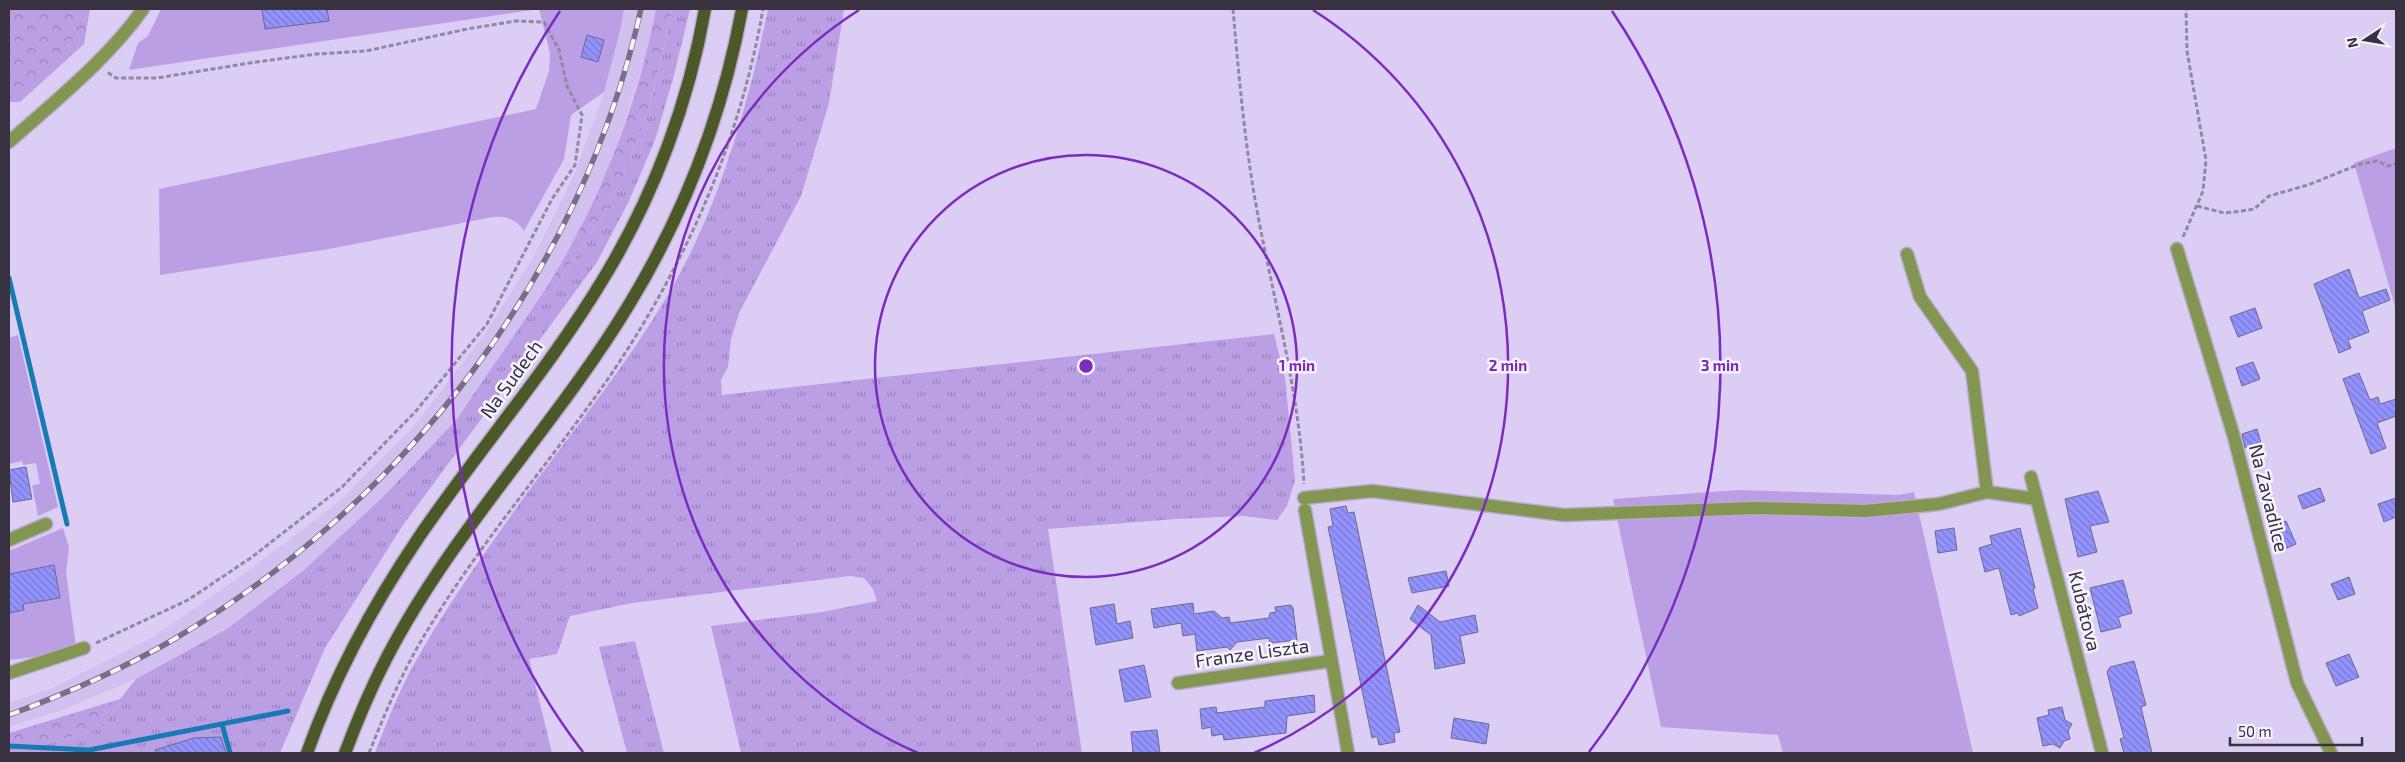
<svg xmlns="http://www.w3.org/2000/svg" width="2405" height="762" viewBox="0 0 2405 762" font-family="'Exo 2',sans-serif">
	<defs>
		<pattern id="grass-tufts" width="24" height="20" patternUnits="userSpaceOnUse" patternTransform="scale(1.25)"><rect width="24" height="20" fill="#ba9fe5"/><path d="M3 7l-1-3M5 7V3M7 7l1-3M15 17l-1-3M17 17v-4M19 17l1-3" fill="none" stroke="#9882bb"/></pattern>
		<pattern id="forest-crowns" width="20" height="18" patternUnits="userSpaceOnUse" patternTransform="scale(1.25)"><rect width="20" height="18" fill="#ba9fe5"/><path d="M2 6a3 3 0 1 1 6 0M12 15a3 3 0 1 1 6 0" fill="none" stroke="#9882bb"/></pattern>
		<pattern id="building-back-hatch" width="6" height="6" patternUnits="userSpaceOnUse" patternTransform="scale(1.25)"><rect width="6" height="6" fill="#9393fe"/><path d="M-1 5l2 2M0 0l6 6M5-1l2 2" fill="none" stroke="#7979cf"/></pattern>
	</defs>
	<rect width="100%" height="100%" fill="#dbcdf3"/>
	<!-- built -->
	<path fill="#d2c1ef" d="M624,9H656L648,50L611,163L567,255L516,336L456,419L383,497L304,570L227,629L136,679L65,709L9,727V703L50,689L151,638L244,574L341,500L413,427L487,331L534,256L575,173L604,92L620,31Z"/>
	<!-- grass -->
	<path fill="url(#grass-tufts)" d="M672,9H690L673,79L655,140L629,201L597,262L403,525L325,648L280,753H16L102,728L120,699L136,679L227,629L304,570L383,497L456,420L541,296L552,292C569,265 589,239 605,212C640,150 658,78 672,9Z
		M768,9H844L829,103L801,196L739,313L731,339L728,367L721,380L722,395L1274,334L1285,378L1295,480L1287,506L1277,520L1244,516L1176,519L1048,529L1082,753H741L711,626L822,612L877,601L873,589L864,578L850,576L632,603L570,616L557,654L529,659L552,753H375C389,716 404,679 425,645C452,599 484,554 515,510C575,426 645,346 691,252C728,175 751,92 768,9Z
		M635,641L664,753H627L599,647Z"/>
	<!-- forest -->
	<path fill="url(#forest-crowns)" d="M9,9H90L84,44L20,102H9Z
		M656,9H672C658,77 640,151 605,212C589,239 569,265 552,292L541,296C597,209 637,110 656,9Z
		M120,699L102,728L16,753H9V733Z"/>
	<!-- green -->
	<path fill="#ba9fe5" d="M161,9H624L620,31L604,92L571,115L564,159L524,231C516,219 507,216 493,217L329,249L160,275L159,189L536,109L549,71L550,53L539,9L129,70L138,43L148,36Z
		M2396,148V310L2354,163Z
		M18,335L58,507L38,516L32,485L40,484L36,463L23,465L22,461L9,464V338Z
		M1738,490L1899,495L1914,492L1973,753H1783L1778,735L1661,727L1613,499Z
		M63,528L69,548L66,572L76,647L60,654L9,660V551Z"/>
	<g fill="none" stroke-linecap="round" stroke-linejoin="round">
		<!-- stream -->
		<path stroke="#177ab5" stroke-width="5" d="M9,278L67,524
			M222,724L230,753
			M9,746L89,750L288,711"/>
	</g>
	<!-- building -->
	<path fill="url(#building-back-hatch)" stroke="#696b8e" d="M262,9H327L329,21L265,29Z
		M587,35L604,40L598,62L581,57Z
		M2349,269L2359,298L2386,289L2390,300L2362,311L2369,332L2348,340L2351,348L2339,353L2314,284Z
		M2255,308L2262,328L2238,337L2230,317Z
		M2253,362L2260,379L2242,386L2236,368Z
		M2359,373L2370,400L2378,397L2380,404L2396,399V416L2377,423L2386,448L2371,454L2343,379Z
		M2257,429L2261,443L2245,448L2242,434Z
		M26,467L32,499L13,502L9,470Z
		M2320,488L2325,501L2303,509L2298,496Z
		M2098,491L2109,522L2090,526L2097,552L2078,557L2065,499Z
		M2396,498V517L2384,522L2378,504Z
		M1346,506L1348,513L1354,512L1400,732L1394,733L1395,742L1379,745L1377,736L1372,738L1328,527L1333,526L1330,509Z
		M2286,521L2296,544L2280,551L2270,527Z
		M1954,528L1957,550L1938,553L1935,531Z
		M2020,528L2035,588L2033,589L2038,608L2019,616L2018,613L2011,615L1999,568L1985,572L1979,548L1992,544L1990,536Z
		M54,565L60,598L23,604L24,610L9,613V574Z
		M1446,571L1449,586L1412,593L1408,578Z
		M2349,577L2355,594L2338,600L2331,584Z
		M2123,580L2132,613L2118,617L2121,627L2101,632L2090,588Z
		M1193,603L1194,614L1214,611L1222,618L1229,617L1230,623L1269,618L1270,613L1276,612L1275,607L1291,605L1293,608L1297,640L1270,643L1269,638L1237,642L1230,650L1227,647L1197,651L1195,634L1183,636L1181,623L1154,628L1151,609Z
		M1114,604L1117,624L1130,621L1133,638L1096,645L1090,608Z
		M1418,605L1440,622L1475,615L1478,632L1460,636L1465,663L1435,669L1431,635L1410,619Z
		M2349,654L2359,677L2336,686L2326,663Z
		M2134,661L2146,705L2141,707L2152,753H2124L2120,739L2124,738L2107,672L2110,667Z
		M1144,665L1151,697L1125,702L1119,670Z
		M1314,695L1315,712L1287,716L1286,733L1224,740L1223,734L1212,736L1211,727L1202,729L1200,709L1216,707L1217,713L1265,707V701Z
		M2062,707L2065,720L2072,724L2068,731L2070,739L2064,741L2060,748L2053,744L2043,746L2037,718L2049,715L2048,710Z
		M1454,718L1489,724L1486,744L1451,738Z
		M1157,730L1160,753H1133L1131,732Z
		M221,737L226,753H156L155,750L194,738Z"/>
	<g fill="none" stroke-linecap="round" stroke-linejoin="round">
		<!-- minor casing -->
		<g stroke="#b7abcc" stroke-width="15">
			<path id="minor" d="M9,142C54,102 108,59 143,9
				M2177,249L2234,437L2297,683L2331,753
				M1907,254L1920,297L1972,371L1987,492
				M2031,477L2102,753
				M1304,498L1372,491L1564,515L1756,508L1865,511L1939,504L1987,492L2037,499
				M1305,510L1348,753
				M9,540L46,524
				M9,673L84,648
				M1178,683L1330,661"/>
		</g>
		<!-- major casing -->
		<g stroke="#b7abcc" stroke-width="15">
			<path id="major" d="M307,753C334,677 373,605 419,537C479,449 550,368 605,276C654,195 689,102 705,9
				M345,753C357,721 370,690 386,659C452,531 556,426 630,303C685,212 723,113 742,9"/>
		</g>
		<!-- path -->
		<path stroke="#9388a4" stroke-width="3" stroke-dasharray="5 2.5" stroke-linecap="butt" d="M1233,9C1239,78 1245,147 1258,216C1275,305 1299,393 1304,484
			M2197,206L2224,213L2242,211L2254,209L2269,196L2308,185L2360,164L2377,161L2388,166L2396,164
			M2183,237L2203,191L2206,160L2187,51L2186,9
			M96,643L188,600L252,557L342,487L416,411L487,324L552,199L575,165L582,115L567,86L559,50L544,22L516,21L467,29L366,51L317,54L256,62L157,78H116L107,72
			M369,753C383,718 398,682 417,648C473,550 548,466 612,373C687,261 740,141 763,9"/>
		<!-- minor -->
		<use href="#minor" stroke="#839651" stroke-width="12"/>
		<!-- major -->
		<use href="#major" stroke="#4b5828" stroke-width="12"/>
		<!-- rail casing -->
		<g stroke="#786f87" stroke-width="5.5">
			<path id="rail" d="M9,715C65,694 119,671 171,641C404,504 582,274 641,9"/>
		</g>
		<!-- rail -->
		<use href="#rail" stroke="#f7f3ff" stroke-width="4" stroke-dasharray="11" stroke-linecap="butt"/>
	</g>
	<!-- distance rings -->
	<g fill="none" stroke="#7b2cbf" stroke-width="2.5">
		<circle cx="1086" cy="366" r="211"/>
		<path d="M918 753A422 422 0 0 1 859 10M1313 10A422 422 0 0 1 1254 753"/>
		<path d="M583 752A634 634 0 0 1 560 11M1612 11A634 634 0 0 1 1589 752"/>
	</g>
	<g text-anchor="middle" stroke-width="5" stroke-linejoin="round" paint-order="stroke">
		<!-- street labels -->
		<g font-size="19" fill="#373140" stroke="#f7f3ff">
			<text transform="translate(511 379) rotate(-54)" y="7">Na Sudech</text>
			<text transform="translate(2269 498) rotate(76)" y="7">Na Zavadilce</text>
			<text transform="translate(2085 611) rotate(76)" y="7">Kubátova</text>
			<text transform="translate(1252 653) rotate(-8)" y="7">Franze Liszta</text>
		</g>
	</g>
	<circle cx="1086" cy="366" r="8" fill="#7b2cbf" stroke="#f7f3ff" stroke-width="2.5"/>
	<g font-size="15" text-anchor="middle" font-weight="bold" fill="#7b2cbf" stroke="#f7f3ff" stroke-width="5" stroke-linejoin="round" paint-order="stroke">
		<text x="1297" y="371">1 min</text>
		<text x="1508" y="371">2 min</text>
		<text x="1720" y="371">3 min</text>
	</g>
	<!-- border -->
	<rect width="2405" height="762" fill="none" stroke="#373140" stroke-width="20"/>
	<!-- north arrow -->
	<g transform="translate(2365 40) rotate(258)" stroke="#f7f3ff" stroke-width="4" paint-order="stroke">
	<path d="M0-4L9 19L0 12L-9 19Z" fill="#373140"/>
	<text y="-8" font-size="14" font-weight="bold" text-anchor="middle" fill="#373140">N</text>
	</g>
	<!-- scale -->
	<path d="M2230 737v8h132v-8" fill="none" stroke="#373140" stroke-width="2.5"/>
	<text x="2238" y="737" font-size="15" fill="#373140" stroke="#f7f3ff" stroke-width="4" paint-order="stroke">50 m</text>
</svg>
